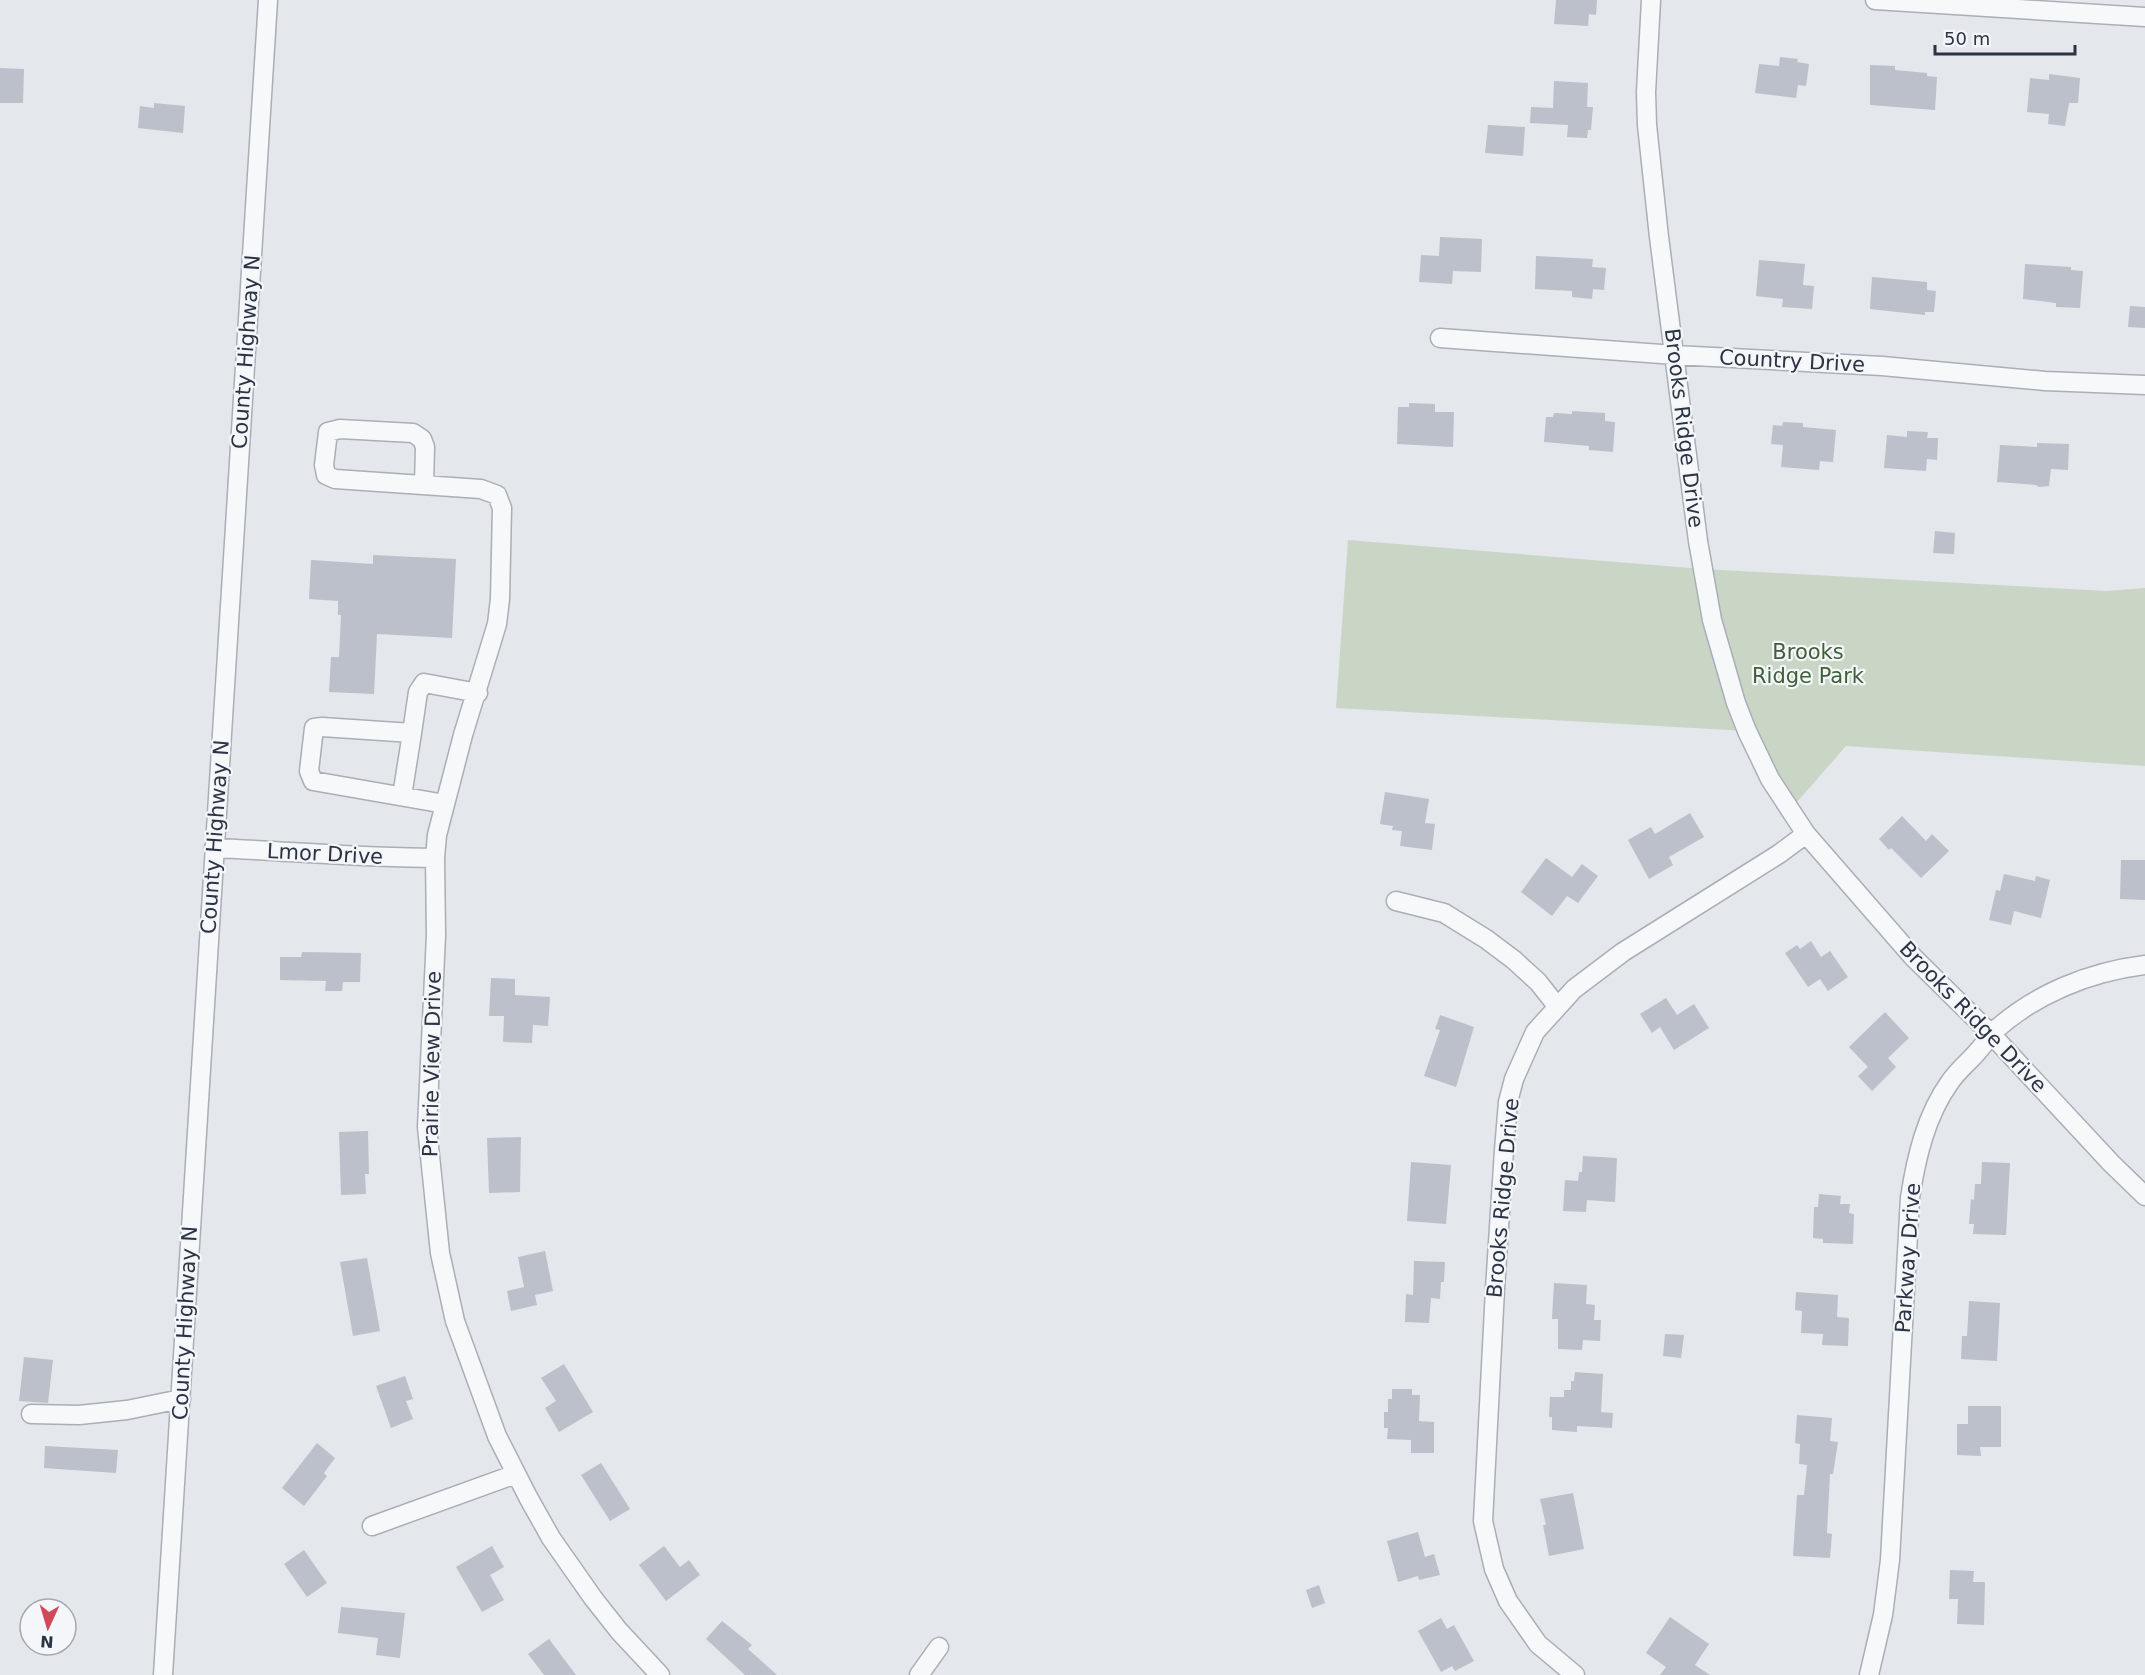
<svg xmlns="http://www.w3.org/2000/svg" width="2145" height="1675" viewBox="0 0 2145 1675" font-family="'DejaVu Sans',sans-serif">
	<rect width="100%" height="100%" fill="#e4e7ec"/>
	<!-- green -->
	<path fill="#c9d6c5" d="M1348,540L1703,569L2107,591L2145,588V766L1846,746L1790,810L1747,731L1336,708Z"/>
	<!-- building -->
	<path fill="#bbc0ca" d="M1556,0H1597L1596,15L1589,14L1588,26L1554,24Z
		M1780,57L1798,59L1797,62L1809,64L1806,86L1798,85L1796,98L1755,93L1759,64L1779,66Z
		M1870,65L1895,66V70L1927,73V76L1937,77L1935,110L1870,105Z
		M0,68L24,69L23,103H0Z
		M2049,74L2080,78L2078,103H2069L2065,126L2048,124L2049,114L2027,112L2030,78L2049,80Z
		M1554,81L1588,83L1587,107H1593L1591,130H1588L1587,138L1567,137L1568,125L1530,123L1531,107L1553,108Z
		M154,103L185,106L183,133L138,128L140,106L154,108Z
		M1488,125L1525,127L1523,156L1485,153Z
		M1440,237L1482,239L1481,272L1453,271L1452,284L1419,282L1421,255L1439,256Z
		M1536,256L1593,259L1592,267L1606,268L1604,290L1593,289L1592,299L1572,297V291L1535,289Z
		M1759,260L1805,264L1803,285L1814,286L1812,309L1782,307L1783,299L1756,296Z
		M2025,264L2071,267V270L2083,271L2080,308L2056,307V303L2023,299Z
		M1872,277L1927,282V290L1936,291L1934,312H1925V315L1870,309Z
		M2130,306L2145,307V328L2128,327Z
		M1409,403L1435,404V412H1454L1453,447L1397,444L1398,407H1409Z
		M1572,411L1605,413V421L1615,422L1613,452L1589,450V446L1544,442L1546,417H1553L1554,413L1572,414Z
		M1783,422L1803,423V427L1836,430L1833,462L1820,461L1819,470L1781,467L1783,445L1771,444L1773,425L1782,426Z
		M1907,431L1928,432L1927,438H1938L1937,460L1927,459L1926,471L1884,468L1887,435L1907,437Z
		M2037,443L2069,444L2068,470L2051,469L2049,486L2039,487L2036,485L1997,482L2000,445L2037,447Z
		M1935,531L1955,533L1954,554L1933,553Z
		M373,555L456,559L452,638L377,634L374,694L329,692L331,657H339L341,615H338V601L309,599L311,560L373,564Z
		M1385,792L1429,799L1425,823L1435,824L1432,850L1400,846L1402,831L1392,830L1393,826L1380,824Z
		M1690,813L1704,837L1669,857L1673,865L1649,879L1628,840L1651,827L1655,834Z
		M1902,816L1926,841L1932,834L1949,851L1921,878L1891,848L1889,850L1879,839Z
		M1546,858L1572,877L1582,864L1598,876L1578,903L1567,896L1552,916L1521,892Z
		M2121,860H2145V900L2120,899Z
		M2004,874L2035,881L2036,876L2050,880L2041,918L2014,911L2011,925L1989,920L1996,890L2000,891Z
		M1811,941L1821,957L1830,951L1848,977L1828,991L1820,979L1808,987L1785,953L1797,945L1800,949Z
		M302,952L361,953L360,982H343L342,991H325L326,981L280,980V957H301Z
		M491,978L515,979V995L550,997L548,1026L533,1025L532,1043L503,1042L504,1016H489Z
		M1666,998L1677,1015L1694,1004L1709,1028L1674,1050L1660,1027L1652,1033L1640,1014Z
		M1885,1012L1909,1038L1888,1058L1896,1067L1872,1091L1858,1076L1868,1067L1849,1047Z
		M1440,1015L1474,1027L1456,1087L1424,1076L1440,1030L1435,1029Z
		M368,1131L369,1174H365L366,1194L341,1195L339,1132Z
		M521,1137L520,1192L489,1193L487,1138Z
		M1583,1156L1617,1158L1615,1202L1587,1200L1586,1212L1563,1211L1565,1180L1578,1181L1579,1172H1582Z
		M1411,1162L1451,1165L1446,1224L1407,1221Z
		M1982,1162L2010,1163L2006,1235L1973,1234L1974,1224H1969L1971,1199L1974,1200L1975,1184H1981Z
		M1819,1194L1841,1196L1840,1204H1850L1849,1213L1854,1214L1853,1244L1823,1243V1239L1813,1238L1814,1207H1818Z
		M545,1251L553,1291L535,1295L537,1305L511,1311L507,1291L524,1287L518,1257Z
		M367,1258L380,1331L353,1336L340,1262Z
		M1414,1261L1445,1262L1444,1282H1441L1440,1299L1431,1298L1429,1323L1405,1322L1406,1294L1413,1295Z
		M1554,1283L1587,1285L1586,1304L1595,1305L1594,1320H1601L1600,1341L1583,1340L1582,1350L1558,1349V1319H1552Z
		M1796,1292L1838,1295L1837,1317L1849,1318L1848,1346L1822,1345L1823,1334L1801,1333L1802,1311L1795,1310Z
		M1969,1301L2000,1303L1997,1361L1961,1359L1962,1336H1967Z
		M1665,1334L1684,1335L1681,1358L1663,1356Z
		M24,1357L53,1360L48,1403L19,1401Z
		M564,1364L593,1412L559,1432L545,1408L556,1401L541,1378Z
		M1575,1372L1603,1374L1601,1412L1613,1413L1612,1428L1577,1426V1432L1552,1430V1417H1549L1550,1397H1564V1390H1571V1381H1574Z
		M405,1376L413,1399L406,1401L413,1419L391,1428L376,1386Z
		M1392,1389H1412V1395H1420L1419,1421L1434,1422V1453H1411V1440L1387,1439L1388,1428H1384V1412H1388V1399H1392Z
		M1968,1406H2001V1447H1980L1981,1456L1957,1455V1424H1968Z
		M1797,1415L1832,1418L1830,1441L1838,1442L1833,1474H1830L1827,1533L1832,1534L1830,1558L1793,1556L1797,1495H1804L1807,1465L1799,1464L1800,1444L1795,1443Z
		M317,1443L335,1458L324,1473L327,1476L304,1506L282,1488Z
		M45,1446L118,1450L116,1473L44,1468Z
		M601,1463L630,1509L610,1521L581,1475Z
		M1573,1493L1584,1549L1549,1556L1543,1525H1546L1540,1499Z
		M1418,1532L1425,1557L1434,1554L1440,1575L1419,1580L1418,1576L1398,1582L1387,1541Z
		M492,1546L504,1567L490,1575L504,1600L482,1612L456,1567Z
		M664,1546L680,1567L689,1560L700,1575L666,1601L639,1565Z
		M304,1550L327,1583L307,1597L284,1564Z
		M1950,1570L1974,1571L1973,1582H1985L1984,1625L1957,1624L1958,1599H1949Z
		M1319,1585L1325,1603L1312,1608L1306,1590Z
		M341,1607L405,1613L400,1658L376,1655L378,1638L338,1633Z
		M1670,1617L1709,1644L1695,1665L1710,1675H1660L1666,1667L1646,1653Z
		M1441,1618L1447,1629L1454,1625L1474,1661L1455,1671L1452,1666L1441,1672L1418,1631Z
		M722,1621L752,1645L748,1649L777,1675H745L706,1639Z
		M549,1639L576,1675H544L528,1654Z"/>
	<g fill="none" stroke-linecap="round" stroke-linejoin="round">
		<!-- minor casing -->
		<g stroke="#a9aeb7" stroke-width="21">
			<path id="minor" d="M1651,0L1646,92L1647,125L1659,237L1698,541L1712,620L1736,703L1747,731L1770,779L1806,834L1913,957L1991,1034L2111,1163L2145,1196
				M1875,0L2145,17
				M1440,338L1675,355L1882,366L2045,381L2145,385
				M424,485L425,447L422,439L413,433L340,429L328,432L324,465L326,475L335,479L481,489L497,495L502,508L500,599L497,624L463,735L437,835L435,858L436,935L427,1127L440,1253L455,1321L497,1436L528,1497L551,1538L593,1598L619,1631L660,1675
				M402,796L412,733
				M445,804L313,781L309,771L314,728L322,727L412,733L418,692L424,683L478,693
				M214,848C288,851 361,858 435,858
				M1396,901L1444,913L1486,939L1514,960L1538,982L1557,1006
				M31,1414L79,1415L127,1410L181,1399
				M372,1526L516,1474
				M163,1675L268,0
				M919,1675L939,1647
				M1575,1675L1538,1644L1508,1601L1494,1569L1483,1521L1495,1289L1504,1150L1508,1102L1514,1079L1535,1032L1574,989L1623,952L1779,854L1806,834
				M1869,1675L1883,1615L1890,1560L1910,1198C1916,1158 1926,1115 1950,1082C1958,1070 1969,1062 1978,1051C1983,1046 1987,1039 1992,1033C2034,994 2089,972 2145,965"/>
		</g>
		<!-- minor -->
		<use href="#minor" stroke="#f7f8fa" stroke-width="18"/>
	</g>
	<g text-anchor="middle" stroke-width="4.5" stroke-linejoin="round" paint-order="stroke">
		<!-- street labels -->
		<g font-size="21" fill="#2b3445" stroke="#f4f6f9">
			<text transform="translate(246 352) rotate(-86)" y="7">County Highway N</text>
			<text transform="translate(1792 361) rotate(3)" y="7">Country Drive</text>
			<text transform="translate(1684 428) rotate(83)" y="7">Brooks Ridge Drive</text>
			<text transform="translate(215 837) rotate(-86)" y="7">County Highway N</text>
			<text transform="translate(325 854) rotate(3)" y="7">Lmor Drive</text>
			<text transform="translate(1973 1017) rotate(46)" y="7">Brooks Ridge Drive</text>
			<text transform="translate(432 1064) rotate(-89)" y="7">Prairie View Drive</text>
			<text transform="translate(1503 1198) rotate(-85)" y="7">Brooks Ridge Drive</text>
			<text transform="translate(1908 1258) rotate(-86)" y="7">Parkway Drive</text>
			<text transform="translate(185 1323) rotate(-87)" y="7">County Highway N</text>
		</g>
		<!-- park labels -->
		<g font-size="21" fill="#3f6138" stroke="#f4f6f9">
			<text x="1808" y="659">Brooks<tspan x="1808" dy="24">Ridge Park</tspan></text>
		</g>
	</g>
	<!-- north arrow -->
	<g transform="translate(48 1627) rotate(184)"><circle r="28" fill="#f4f6f9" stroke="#a4a8b1" stroke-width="1.5"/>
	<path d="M0-4.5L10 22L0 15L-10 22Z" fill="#d1495b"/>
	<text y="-9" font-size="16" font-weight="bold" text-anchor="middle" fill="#2b3445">N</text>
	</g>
	<!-- scale -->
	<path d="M1935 45v9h140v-9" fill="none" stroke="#2b3445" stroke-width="3"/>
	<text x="1944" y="45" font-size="18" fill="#2b3445" stroke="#f4f6f9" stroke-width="4.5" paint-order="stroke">50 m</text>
</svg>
